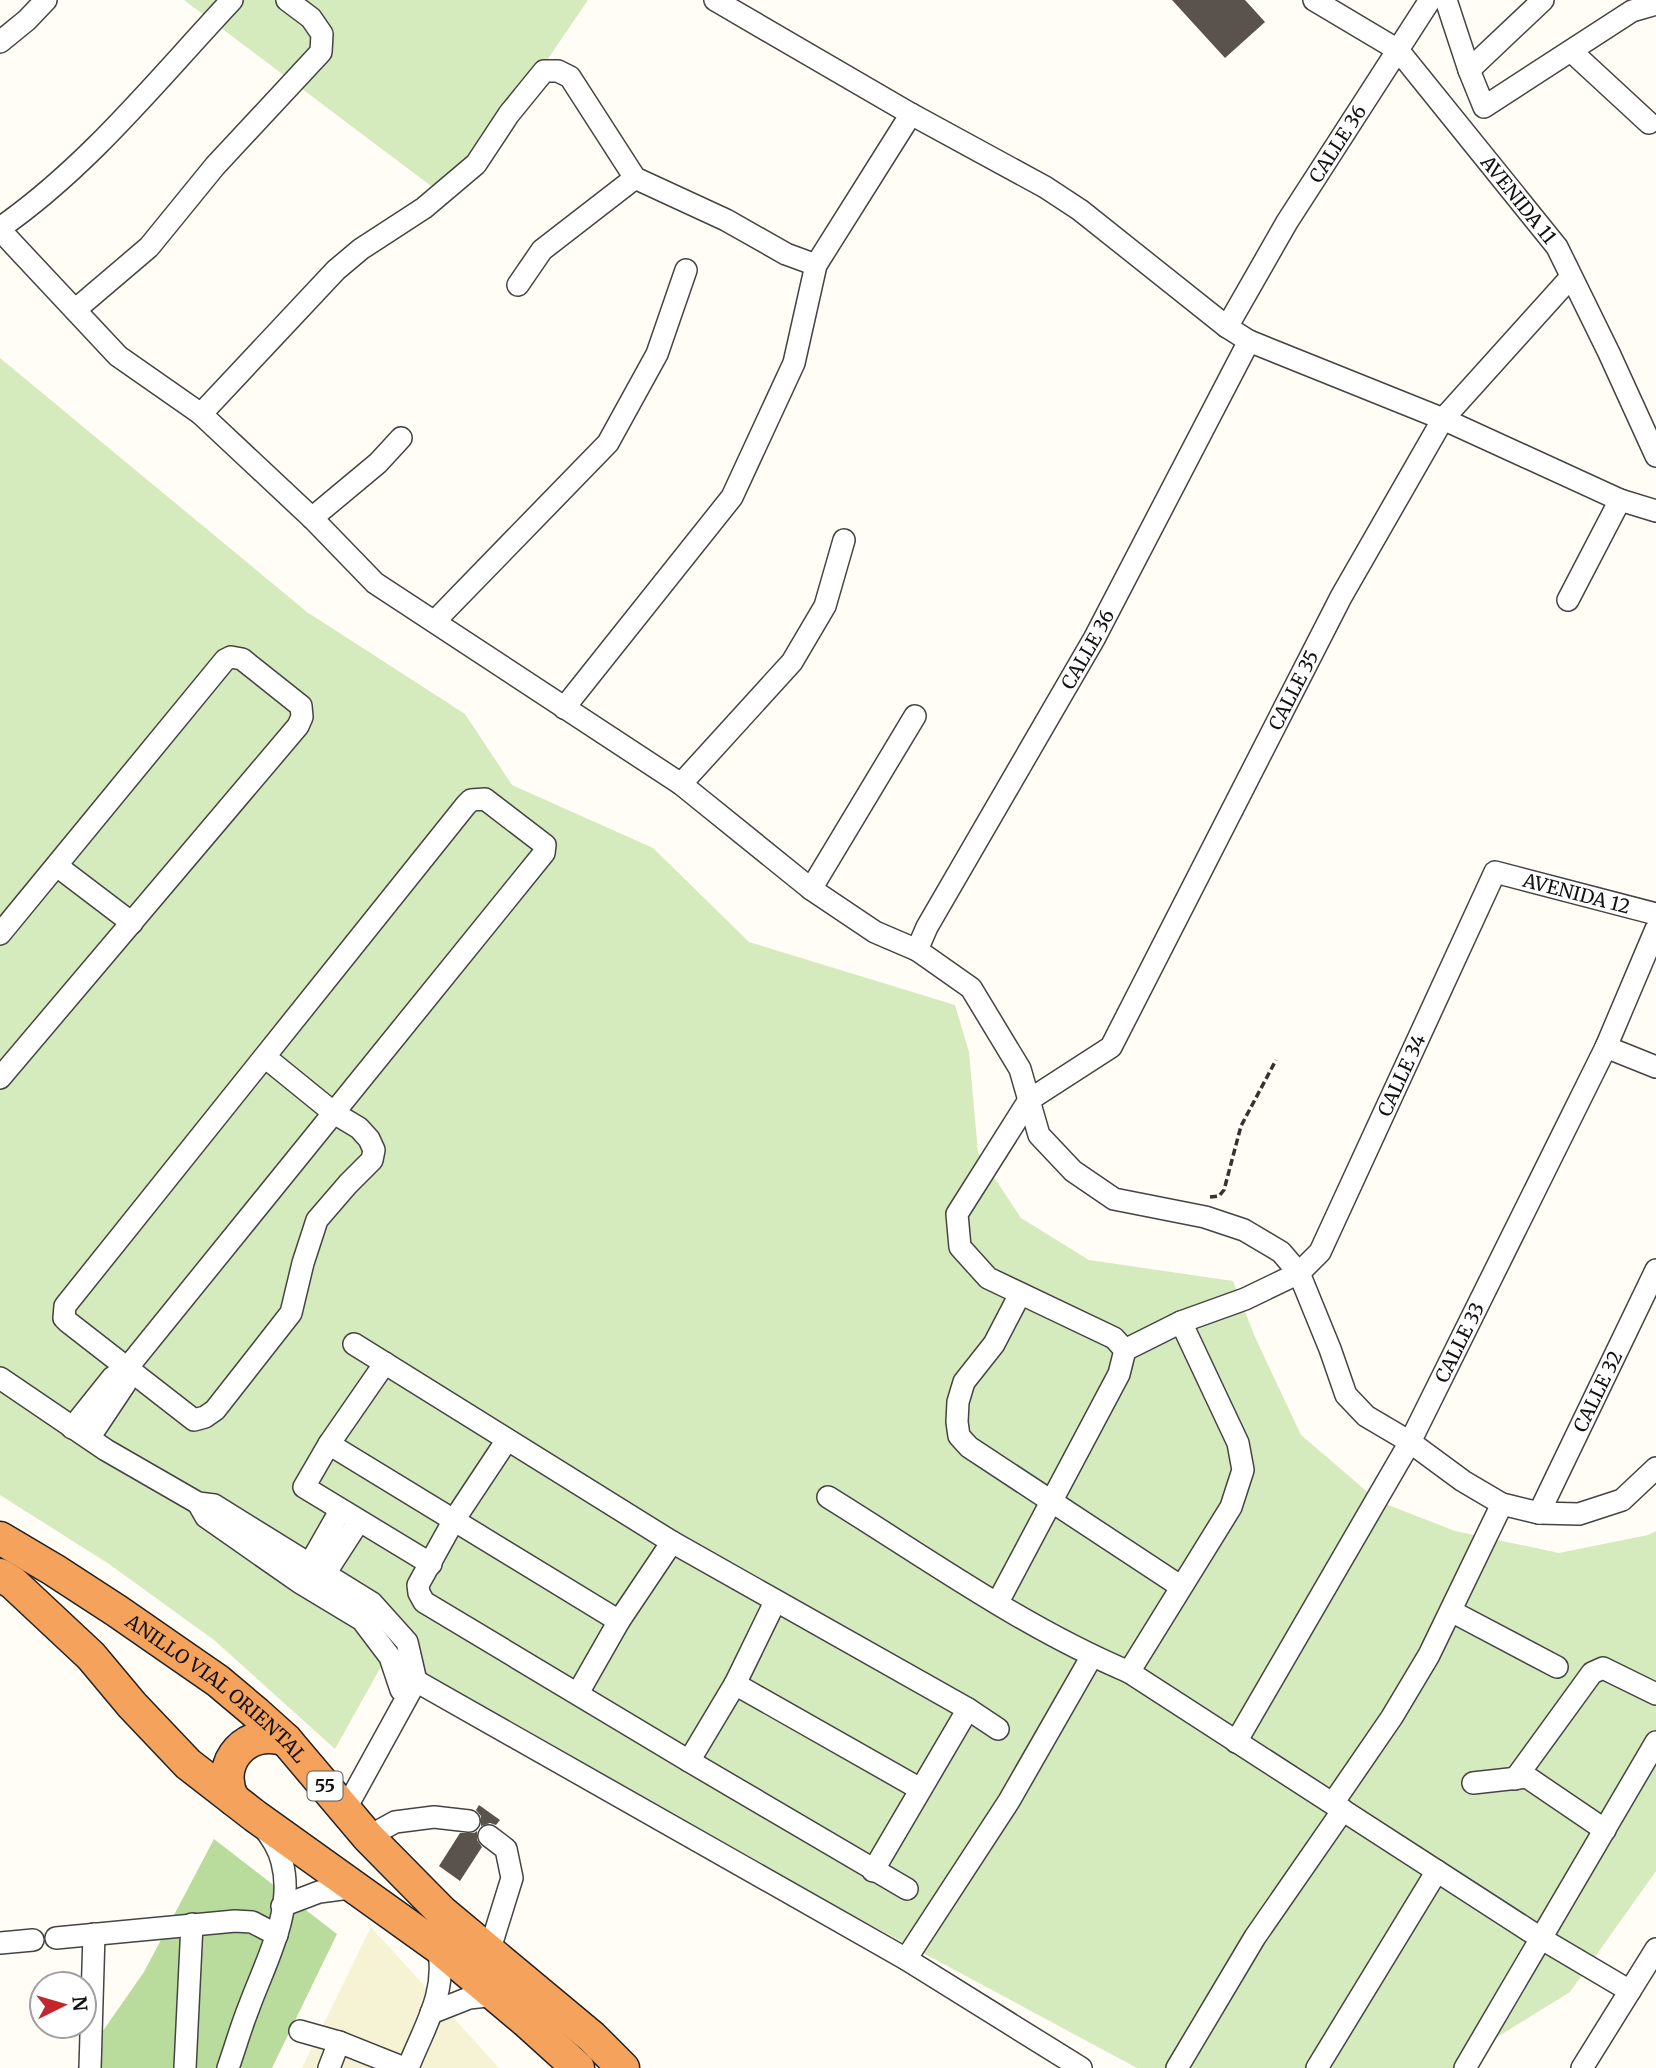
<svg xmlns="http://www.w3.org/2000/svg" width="1656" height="2068" viewBox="0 0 1656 2068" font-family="Merriweather,serif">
	<rect width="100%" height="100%" fill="#fffdf5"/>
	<!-- farmland -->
	<path fill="#f6f3d4" d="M371,1927L499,2068H302Z"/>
	<!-- green -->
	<path fill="#d5ebbd" d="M184,0H588L451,201Z
		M0,358L307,612L465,714L512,785L653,848L749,942L955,1005L969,1052L978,1153L1021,1218L1089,1260L1233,1281L1255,1337L1301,1435L1378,1501L1455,1531L1559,1553L1648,1535L1656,1531V1871L1570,1992L1486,2044L1464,2068H1137L383,1663L335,1749L214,1640L109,1564L0,1495Z"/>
	<!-- forest -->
	<path fill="#b9dc9c" d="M214,1839L337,1934L272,2068H77L144,1972Z"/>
	<!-- building -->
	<path fill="#5a524d" d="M1172,0H1245L1265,22L1225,58Z
		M479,1805L500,1820L496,1825L490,1823L481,1826V1816L476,1810Z
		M477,1831V1840L482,1847L460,1881L439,1866L460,1833H474Z"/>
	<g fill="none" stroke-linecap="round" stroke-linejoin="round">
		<!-- minor casing -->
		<g stroke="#444" stroke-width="24">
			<g id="minor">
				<path d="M715,0L911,114L1045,187L1080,210L1227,327L1249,341L1443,419L1620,500L1656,511"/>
				<path id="s1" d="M1314,0L1398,50L1557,247L1609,353L1656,456"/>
				<path d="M1446,0L1469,70L1484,107L1632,11L1656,4"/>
				<path d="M0,42L27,20L46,0"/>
				<path d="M1571,51L1649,123"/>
				<path d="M1469,70L1543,0"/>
				<path d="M0,228C89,166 158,79 232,0"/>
				<path d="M0,230L118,356L201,414L312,518L375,583L681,784L811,889L875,932L917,950L971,988L1020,1069L1039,1135L1073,1171L1114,1199L1205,1217L1244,1230L1281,1252L1299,1273L1330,1349L1346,1395L1366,1416L1410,1442L1463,1481L1502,1504L1539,1513L1579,1514L1622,1500L1656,1468"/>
				<path d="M518,285L542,250L635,178"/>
				<path d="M75,310L149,247L215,166L321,52L322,34L311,18L287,0"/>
				<path id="s2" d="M1227,327L1287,222L1430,0"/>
				<path d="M201,414L336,270L361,249L424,208L476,164L509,114L544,71H558L570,77L635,178L726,220L786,254L816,265"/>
				<path d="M312,518L378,463L401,438"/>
				<path d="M1568,600L1620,500"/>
				<path d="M435,621L608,443L657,354L686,270"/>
				<path d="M564,708L732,497L794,363L816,265L911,114"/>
				<path d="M681,784L792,662L825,606L844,540"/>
				<path d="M57,866L132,923"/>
				<path d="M811,889L915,716"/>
				<path d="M0,934L225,660L231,657L242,659L301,706L302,717L298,726L0,1078"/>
				<path id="s3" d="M917,950L927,927L1094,639L1249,341"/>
				<path d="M1606,1047L1656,1067"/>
				<path d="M1020,1294L994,1344L964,1382L958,1402L957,1422L959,1436L969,1447L1180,1586"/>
				<path d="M354,1344L672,1542L968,1709L998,1729"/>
				<path id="s4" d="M1125,1350L1114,1338L988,1278L960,1247L957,1214L1029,1100L1111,1047L1341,597L1443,419L1571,277"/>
				<path id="s5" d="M1125,1350L1181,1322L1245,1299L1299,1273L1320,1252L1495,872L1656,914"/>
				<path d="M385,1363L329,1444L304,1487L431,1564"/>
				<path d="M0,1378L106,1450L198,1503L214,1505L372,1603L407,1642L416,1681L345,1810"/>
				<path d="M72,1428L112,1378L128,1367L544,853L545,845L485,799L471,800L466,805L65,1306L64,1318L68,1322L194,1420L205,1417L215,1410L291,1313L303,1263L317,1220L348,1184L372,1160L374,1150L369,1139L359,1128L334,1113L265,1057"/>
				<path d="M89,1438L125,1384L128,1367"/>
				<path d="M507,1440L454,1520L418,1585L419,1593L424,1602L689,1761L907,1889"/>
				<path d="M329,1444L619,1621"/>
				<path d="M828,1497C925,1557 1024,1628 1129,1672L1542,1939L1630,1991"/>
				<path d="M198,1503L206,1517L299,1582L362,1620L390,1657L401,1690"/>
				<path id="s6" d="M1539,1513L1656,1270"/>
				<path d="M303,1576L340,1511"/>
				<path d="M317,1586L359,1521"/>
				<path d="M998,1602L1119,1374L1125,1350"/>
				<path d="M1451,1611L1557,1667"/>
				<path d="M1129,1672L1231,1507L1243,1470L1238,1443L1181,1322"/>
				<path d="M399,1679L416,1681L906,1959L1081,2068"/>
				<path d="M735,1684L920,1789"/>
				<path d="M578,1693L619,1621L672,1542"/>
				<path id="s7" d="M1236,1742L1410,1442L1606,1047L1656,929"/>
				<path d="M689,1761L735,1684L775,1602"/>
				<path d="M1515,1779L1592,1673L1603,1668L1656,1694"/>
				<path d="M1473,1783L1527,1777L1605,1830"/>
				<path d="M1333,1803L1392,1717L1429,1655L1502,1504"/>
				<path d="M489,1836L506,1849L512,1878L489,1952"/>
				<path d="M368,1837L395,1822L434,1817L469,1821"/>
				<path d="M873,1871L968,1709"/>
				<path d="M282,1906L319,1892L357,1887"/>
				<path d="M56,1938L235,1921L252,1922L277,1935"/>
				<path d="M0,1943L33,1940"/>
				<path d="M906,1959L1009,1801L1092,1656"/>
				<path d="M431,2013L469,1998L496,1995"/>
				<path d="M300,2031L339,2042L404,2068"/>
				<path d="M90,2068L94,1934"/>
				<path d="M185,2068L192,1924"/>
				<path d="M228,2068C235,2048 241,2027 249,2007C265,1963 295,1910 282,1862C279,1849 272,1839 265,1829"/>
				<path d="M329,2068L339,2042"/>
				<path d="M408,2068C424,2027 448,1992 438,1947"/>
				<path d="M1177,2068L1255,1937L1343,1810"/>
				<path d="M1317,2068L1437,1871"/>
				<path d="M1465,2068L1656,1742"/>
				<path d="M1582,2068L1656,1949"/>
			</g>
		</g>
		<!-- highway casing -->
		<g stroke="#222" stroke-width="35">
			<g id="highway">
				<path id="s8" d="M0,1538L54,1570L117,1611L218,1681L256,1713L286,1740L368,1837L442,1912L592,2037L623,2068"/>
				<path d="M0,1575L13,1583L91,1656L132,1705L188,1764L255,1816L438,1947L526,2021L578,2068"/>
				<path d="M233,1799C214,1762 248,1726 286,1740"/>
			</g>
		</g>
		<!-- path -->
		<path stroke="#333" stroke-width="3.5" stroke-dasharray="7 3.5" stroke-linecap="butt" d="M1210,1197L1219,1196L1224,1190L1241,1126L1276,1060"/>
		<!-- minor -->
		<use href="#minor" stroke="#fff" stroke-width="21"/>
		<!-- highway -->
		<use href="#highway" stroke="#f5a25d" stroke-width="32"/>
	</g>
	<g text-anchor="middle" stroke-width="7" stroke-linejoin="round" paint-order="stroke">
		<!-- shield labels -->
		<rect fill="#fff" stroke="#585858" stroke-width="2" x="307.5" y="1771.5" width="35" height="29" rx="5"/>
		<g font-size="18" font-weight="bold" fill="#111">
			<text x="325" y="1792">55</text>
		</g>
		<!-- street labels -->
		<g font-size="19" fill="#111" stroke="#fff">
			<text dy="7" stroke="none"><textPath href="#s2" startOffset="214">CALLE 36</textPath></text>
			<text dy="7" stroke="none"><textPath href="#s1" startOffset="290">AVENIDA 11</textPath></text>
			<text dy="7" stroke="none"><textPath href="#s3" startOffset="346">CALLE 36</textPath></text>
			<text dy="7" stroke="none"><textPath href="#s4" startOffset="864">CALLE 35</textPath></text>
			<text dy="7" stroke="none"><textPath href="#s5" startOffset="723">AVENIDA 12</textPath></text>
			<text dy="7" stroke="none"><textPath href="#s5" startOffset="415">CALLE 34</textPath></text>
			<text dy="7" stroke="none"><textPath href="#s7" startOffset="458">CALLE 33</textPath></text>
			<text dy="7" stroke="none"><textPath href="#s6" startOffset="135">CALLE 32</textPath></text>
			<text dy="7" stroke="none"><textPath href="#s8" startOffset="264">ANILLO VIAL ORIENTAL</textPath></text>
		</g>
	</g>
	<!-- north arrow -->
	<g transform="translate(63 2005) rotate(85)"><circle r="33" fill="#ffffff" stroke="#a0a0a0" stroke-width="2"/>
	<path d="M0-5L12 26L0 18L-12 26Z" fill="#c4262e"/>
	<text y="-10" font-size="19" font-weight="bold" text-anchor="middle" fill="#111111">N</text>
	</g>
</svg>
